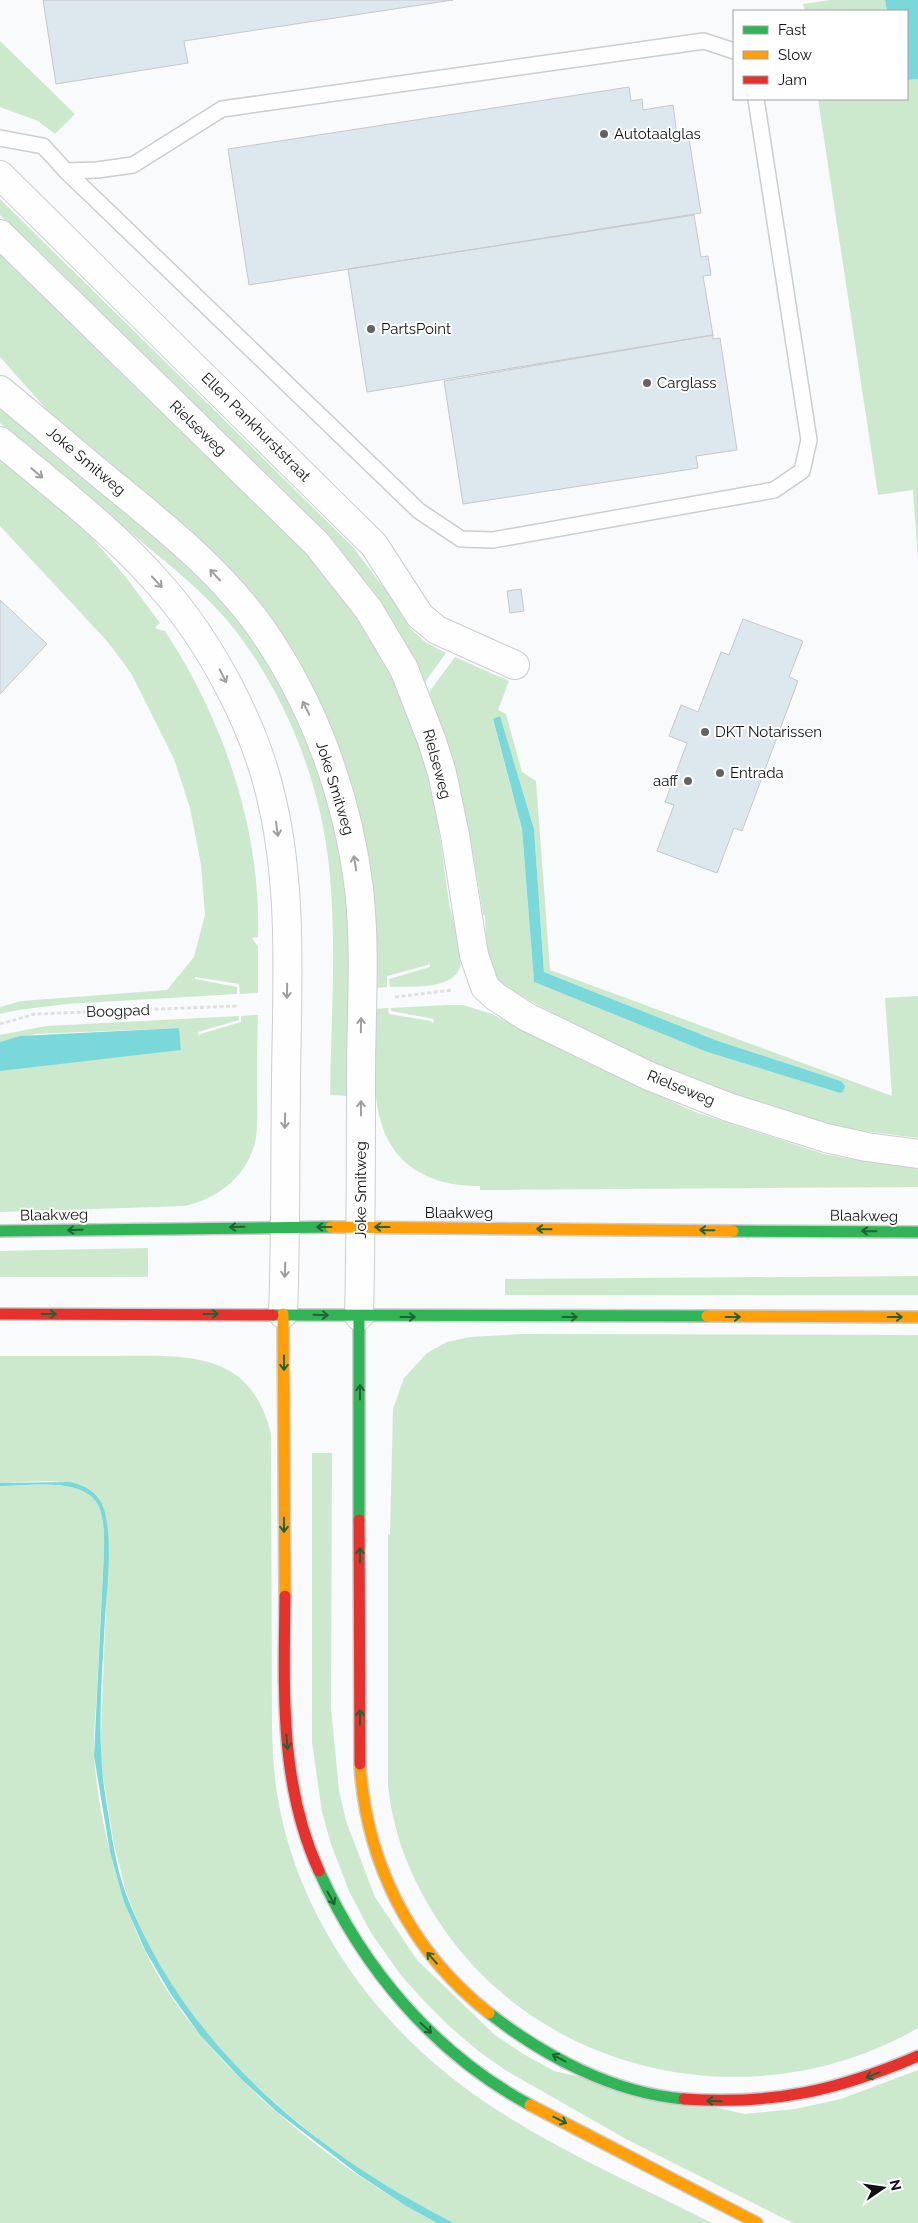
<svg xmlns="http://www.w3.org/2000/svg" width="918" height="2223" viewBox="0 0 918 2223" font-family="Raleway,sans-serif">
	<rect width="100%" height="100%" fill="#f8fafc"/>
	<!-- green -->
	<path fill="#cde9cd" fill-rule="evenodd" d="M830,0H885L887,11H805L803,4Z
		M0,41L75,114L55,134L38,121L0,107Z
		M907,77L908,80L918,79V559L913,490L878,495L818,99H907Z
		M0,199L353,547L393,600L410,628L425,642L446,653L425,682C393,613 359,570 307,515L0,215Z
		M0,254L299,545C364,616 404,685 428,778C439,818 443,861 449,902C452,920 468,956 458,972C445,990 410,986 390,987L389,979L430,967L429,962L428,965L387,976V987L374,988L314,696L47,410L0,357Z
		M0,406C40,439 80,473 120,506C161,540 204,575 236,617C295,694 331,786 345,881C355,952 349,1025 349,1096L330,1095C331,1020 337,942 329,866C320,782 287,698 235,630C206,593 168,564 132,534C88,497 44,460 0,423Z
		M0,456L87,532L125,576L160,623L155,627L157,629L165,631C224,721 261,829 258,937L252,938L258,947V993L240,994L239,984L195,977V979L237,987V994L66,1004L18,1010L0,1014V1007L21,1001L167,990L194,957L205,915L201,864L190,808L174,759L131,673L107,641L0,526Z
		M455,657L509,681L498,710L506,714L522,772L536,781L550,970L892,1096L885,998L918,996V1138L839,1128L712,1087L665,1068L583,1029L513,992L498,980L493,972L487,953L485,916L483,915C472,838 456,765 429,692ZM500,717L534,829L544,972L718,1041L841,1081L843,1092L840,1093L707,1052L534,982L522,829L493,720Z
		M448,1005H463L492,1014L577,1058L695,1112L824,1154L856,1160L918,1167V1187L480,1190V1186C420,1186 382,1158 376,1096H373V1009L388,1008L389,1014L431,1021L433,1024L434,1019L391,1011V1008Z
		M258,1015C257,1039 257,1064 257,1088C257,1105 258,1122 256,1138C249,1175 219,1198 185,1206L0,1212V1071L179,1028L36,1034L0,1042V1035L46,1026L239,1016V1020L198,1032L199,1037L200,1034L241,1022V1016Z
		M148,1248V1277H0V1251Z
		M918,1276V1295H505V1279Z
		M522,1334L918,1335V2028C752,2124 528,2076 429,1906C407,1869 393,1830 388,1786V1534H390L393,1409L404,1378L427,1353L447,1342L470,1337Z
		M0,1356C38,1356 76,1356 115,1356C184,1356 251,1349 271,1434L272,1735C273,1756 274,1777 278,1799C299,1923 382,2033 485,2102C556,2150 636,2184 712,2223H454L416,2204L370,2176L328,2147L284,2111L242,2073L205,2031L173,1988L144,1937L126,1892L113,1839L100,1757L108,1553L99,1498C74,1474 32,1483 0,1483Z
		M312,1453H332L331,1708L339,1790L346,1821L375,1897L417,1960L495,2035L525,2055L554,2071L745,2114L795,2109L841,2099L918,2070V2223H793L626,2139L505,2070L477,2050L449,2026L423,2000L400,1974L371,1933L349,1891L331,1844L322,1812L312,1742Z
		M0,1486C28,1486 86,1476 99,1507C105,1521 104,1538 104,1553C102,1599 99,1645 97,1691C96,1712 93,1735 94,1756C98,1817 118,1893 144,1949C196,2060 330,2166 437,2223H0Z"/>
	<!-- water -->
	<path fill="#7bd8da" d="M885,0H918V79L908,80L907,77V11H887Z
		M500,716L534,829L544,972L718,1041L841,1081L845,1086L843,1092L840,1093L707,1052L534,982L522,829L493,719Z
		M179,1028L181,1050L0,1071V1042L20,1036Z
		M70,1482C83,1485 96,1491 102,1504C114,1530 107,1589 105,1618C102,1678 96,1740 106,1800C111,1831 115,1865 126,1894C183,2044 314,2153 454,2223H437L406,2206L359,2175L277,2112L240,2078L200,2035L170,1993L145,1950L124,1902L110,1852L94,1756L104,1553C104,1538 105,1521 99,1507C86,1476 28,1486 0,1486V1483Z"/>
	<!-- building -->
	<path fill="#dde7ee" stroke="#c6c8c9" d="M43,0H453L184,41L188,63L56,84Z
		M629,87L631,101L642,99L643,110L673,105L677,135L688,133L701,213L249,285L228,149Z
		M694,215L701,257L708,256L711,275L703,276L713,335L367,392L348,269Z
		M713,335V339L720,338L737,450L696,456L698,468L463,504L444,381Z
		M521,589L524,611L510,613L507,591Z
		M0,600L47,644L0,694Z
		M743,619L803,641L789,677L798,681L742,831L734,828L717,873L657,851L674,805L665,802L687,743L669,736L681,705L698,712L721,652L729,655Z"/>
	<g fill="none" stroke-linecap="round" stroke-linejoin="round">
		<!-- lane casing -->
		<g stroke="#cbcdce" stroke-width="18">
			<path id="lane" d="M0,138L43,146L66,171L419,511L461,539L493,540L774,490L802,471L809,440L756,99
				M66,171L97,170L133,165L222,109L704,41L734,51"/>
		</g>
		<!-- street casing -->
		<g stroke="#cbcdce" stroke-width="30">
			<path id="street" d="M0,175L374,545L420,616L437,630L515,665
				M0,234L317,544L369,610L404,669L432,741L442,773L455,835L474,955L485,987L496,997L527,1017L649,1076L728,1107L826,1138L867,1147L918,1154
				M0,390C37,420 73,452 110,482C165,527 222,572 263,631C315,706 348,799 359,889C366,951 361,1014 361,1076C361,1156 361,1236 359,1316
				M0,441C55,487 113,531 160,585C210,641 256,727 272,801C293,891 287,987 286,1079C285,1157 286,1236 283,1314"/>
		</g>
		<!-- fast casing -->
		<g stroke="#cbcdce" stroke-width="14">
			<path id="fast" d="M0,1231L331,1227
				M733,1231L918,1232
				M273,1315L707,1316
				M359,1316V1520
				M319,1871C363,1969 435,2054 530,2105
				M489,2013C544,2056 613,2093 684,2099"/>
		</g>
		<!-- slow casing -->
		<g stroke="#cbcdce" stroke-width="14">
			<path id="slow" d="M331,1227L733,1231
				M283,1314L285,1596
				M707,1316L918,1317
				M360,1764C366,1863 411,1952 489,2013
				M530,2105L757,2223"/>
		</g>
		<!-- jam casing -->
		<g stroke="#cbcdce" stroke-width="14">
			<path id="jam" d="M0,1314L273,1315
				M359,1520L360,1764
				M285,1596C284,1689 279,1784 319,1871
				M684,2099C772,2105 837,2091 918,2056"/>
		</g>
		<!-- path -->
		<path stroke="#e0e0e1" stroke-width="3" stroke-dasharray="4 2.5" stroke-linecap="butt" d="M395,997L453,990
			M0,1024L35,1014L237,1006"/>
		<!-- lane -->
		<use href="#lane" stroke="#fefeff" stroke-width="15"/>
		<!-- street -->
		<use href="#street" stroke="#fefeff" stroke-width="28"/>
		<!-- fast -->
		<use href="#fast" stroke="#30b455" stroke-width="11"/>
		<!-- slow -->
		<use href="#slow" stroke="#ff9f0a" stroke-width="11"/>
		<!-- jam -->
		<use href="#jam" stroke="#e5322d" stroke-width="11"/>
	</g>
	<!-- one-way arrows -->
	<defs><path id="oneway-shaft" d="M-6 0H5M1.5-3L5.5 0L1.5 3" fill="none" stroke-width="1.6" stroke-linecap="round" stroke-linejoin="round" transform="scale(1.25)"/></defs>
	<g stroke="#9f9fa0">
		<use href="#oneway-shaft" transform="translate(37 473) rotate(40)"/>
		<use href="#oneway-shaft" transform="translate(215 575) rotate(-133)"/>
		<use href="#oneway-shaft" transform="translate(157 582) rotate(47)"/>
		<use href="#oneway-shaft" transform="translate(223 676) rotate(63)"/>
		<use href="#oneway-shaft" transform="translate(306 708) rotate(-117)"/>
		<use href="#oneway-shaft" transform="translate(277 829) rotate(82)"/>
		<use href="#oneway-shaft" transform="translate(355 863) rotate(-99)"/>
		<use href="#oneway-shaft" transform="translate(287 991) rotate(91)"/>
		<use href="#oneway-shaft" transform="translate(361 1025) rotate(-89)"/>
		<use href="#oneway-shaft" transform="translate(361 1108) rotate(-90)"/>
		<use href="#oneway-shaft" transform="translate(285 1121) rotate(91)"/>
		<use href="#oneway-shaft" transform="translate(285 1270) rotate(92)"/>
	</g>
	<g stroke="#206234">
		<use href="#oneway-shaft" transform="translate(237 1227) rotate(179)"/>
		<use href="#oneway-shaft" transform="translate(324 1227) rotate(-180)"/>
		<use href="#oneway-shaft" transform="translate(382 1227) rotate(-180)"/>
		<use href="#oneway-shaft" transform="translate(544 1229) rotate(-179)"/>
		<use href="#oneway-shaft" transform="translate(75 1230) rotate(179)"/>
		<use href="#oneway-shaft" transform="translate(707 1230) rotate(-179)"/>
		<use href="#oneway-shaft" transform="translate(869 1231) rotate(-179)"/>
		<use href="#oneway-shaft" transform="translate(49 1314)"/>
		<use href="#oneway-shaft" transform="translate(211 1314)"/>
		<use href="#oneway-shaft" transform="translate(321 1315) rotate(2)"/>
		<use href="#oneway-shaft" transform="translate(408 1317)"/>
		<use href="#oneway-shaft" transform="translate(570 1317)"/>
		<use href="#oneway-shaft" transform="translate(733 1317)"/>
		<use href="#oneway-shaft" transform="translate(895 1317)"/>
		<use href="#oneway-shaft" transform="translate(284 1363) rotate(90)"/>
		<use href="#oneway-shaft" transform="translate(360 1392) rotate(-90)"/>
		<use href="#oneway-shaft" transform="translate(284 1525) rotate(90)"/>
		<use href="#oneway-shaft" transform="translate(360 1555) rotate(-90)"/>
		<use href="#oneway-shaft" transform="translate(360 1717) rotate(-90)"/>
		<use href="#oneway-shaft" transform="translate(287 1742) rotate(85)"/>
		<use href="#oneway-shaft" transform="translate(331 1898) rotate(61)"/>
		<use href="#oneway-shaft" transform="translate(432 1958) rotate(-131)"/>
		<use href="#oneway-shaft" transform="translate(426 2028) rotate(43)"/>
		<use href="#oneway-shaft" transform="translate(559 2058) rotate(-152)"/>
		<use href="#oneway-shaft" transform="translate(873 2075) rotate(158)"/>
		<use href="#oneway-shaft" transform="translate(714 2101) rotate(-178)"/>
		<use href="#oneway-shaft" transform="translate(560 2120) rotate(27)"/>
	</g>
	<!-- markers -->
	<g fill="#616364" stroke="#fff" stroke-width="2">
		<circle cx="604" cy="134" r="5"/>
		<circle cx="371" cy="329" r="5"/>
		<circle cx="647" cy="383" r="5"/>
		<circle cx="705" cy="732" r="5"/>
		<circle cx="720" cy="773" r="5"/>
		<circle cx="688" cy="781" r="5"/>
	</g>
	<g text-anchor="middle" stroke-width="4" stroke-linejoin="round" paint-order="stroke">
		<!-- poi labels -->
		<g font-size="15" fill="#101112" stroke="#fff" text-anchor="start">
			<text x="614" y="139">Autotaalglas</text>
			<text x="381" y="334">PartsPoint</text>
			<text x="657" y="388">Carglass</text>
			<text x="715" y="737">DKT Notarissen</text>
			<text x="730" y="778">Entrada</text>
			<text x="678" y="786" text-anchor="end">aaff</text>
		</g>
		<!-- street labels -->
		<g font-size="15" fill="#101112" stroke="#fff">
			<text transform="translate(256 427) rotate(45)" y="5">Ellen Pankhurststraat</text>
			<text transform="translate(198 428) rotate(44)" y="5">Rielseweg</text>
			<text transform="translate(86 461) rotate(40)" y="5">Joke Smitweg</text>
			<text transform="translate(437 764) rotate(75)" y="5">Rielseweg</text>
			<text transform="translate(335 788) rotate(73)" y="5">Joke Smitweg</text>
			<text transform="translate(118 1011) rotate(-2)" y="5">Boogpad</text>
			<text transform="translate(681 1088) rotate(22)" y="5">Rielseweg</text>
			<text transform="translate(361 1190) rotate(-90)" y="5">Joke Smitweg</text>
			<text x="459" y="1218">Blaakweg</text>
			<text transform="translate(54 1215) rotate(-1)" y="5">Blaakweg</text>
			<text transform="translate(864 1216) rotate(1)" y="5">Blaakweg</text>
		</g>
	</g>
	<!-- legend -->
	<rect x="733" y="10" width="175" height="90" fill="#ffffff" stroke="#9fa0a0"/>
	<rect x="743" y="26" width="25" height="8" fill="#30b455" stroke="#9fa0a0"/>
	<text x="778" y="35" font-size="15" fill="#101112">Fast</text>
	<rect x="743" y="51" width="25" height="8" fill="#ff9f0a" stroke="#9fa0a0"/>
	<text x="778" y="60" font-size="15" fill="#101112">Slow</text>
	<rect x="743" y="76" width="25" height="8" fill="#e5322d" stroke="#9fa0a0"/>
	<text x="778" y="85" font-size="15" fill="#101112">Jam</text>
	<!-- north arrow -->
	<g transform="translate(883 2188) rotate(77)" stroke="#ffffff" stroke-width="4" paint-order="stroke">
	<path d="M0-4L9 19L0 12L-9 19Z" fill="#101112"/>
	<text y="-8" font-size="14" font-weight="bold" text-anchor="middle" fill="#101112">N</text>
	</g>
</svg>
